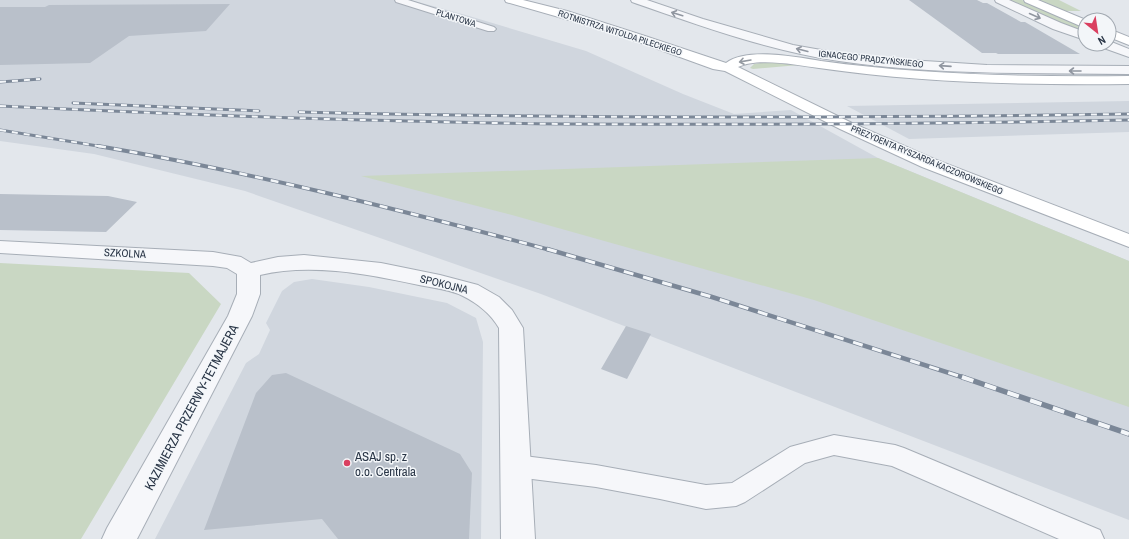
<svg xmlns="http://www.w3.org/2000/svg" width="1129" height="539" viewBox="0 0 1129 539" font-family="'Archivo Narrow',sans-serif">
	<rect width="100%" height="100%" fill="#e3e7ec"/>
	<!-- built -->
	<path fill="#d0d6de" d="M0,0H411L469,16L586,51L683,94L734,114L791,110L878,158L1129,261V520L541,294L245,191L94,154L0,141Z
		M1129,101V132L909,139L847,106Z
		M312,279L369,287L447,303L476,318L483,342L481,539H155L246,363L259,354L270,330L266,323L282,291L294,282Z"/>
	<!-- green -->
	<path fill="#c9d7c3" d="M1006,0H1022L1085,27V34Z
		M1037,0H1059L1081,11H1064Z
		M768,62L799,65L753,69L750,68L754,64Z
		M878,158L1129,261V407L814,300L512,215L361,176Z
		M0,263L189,273L221,304L81,539H0Z"/>
	<!-- building -->
	<path fill="#b9c0ca" d="M909,0H977L983,3H987L1021,22H1025L1080,54H998L996,53H982Z
		M230,4L206,31L129,36L90,63L0,65V7H45L49,5Z
		M0,194L108,196L137,202L106,232L0,230Z
		M626,326L651,334L627,379L601,369Z
		M286,373L460,454L472,473L469,539H338L322,519L204,530L256,393L272,375Z"/>
	<g fill="none" stroke-linecap="round" stroke-linejoin="round">
		<!-- lane casing -->
		<g stroke="#a7aeb7" stroke-width="2">
			<path id="lane" d="M395,0H408L494,27L496,29L494,31H488L396,2Z
				M834,435L895,445L904,448L1100,530L1104,539H1059L892,466L834,455L805,463L745,502L736,506L706,509L660,499L596,487L516,477L507,474L504,466L507,458L516,455L596,465L706,485L732,483L790,447Z"/>
		</g>
		<!-- street casing -->
		<g stroke="#a7aeb7" stroke-width="2">
			<path id="street" d="M631,0H647L703,19L793,45L838,53L893,59L987,65L1129,66V74C1032,73 935,75 839,61C770,51 698,25 632,2Z
				M995,0H1009L1061,23L1085,32V40L1053,29L996,2Z
				M1109,41L1129,49V57L1101,47L1099,44H1109Z
				M0,241L213,252L241,257L251,263L278,257L304,255L381,263L440,275L478,285L499,297L512,310L523,328L535,539H501L499,328C491,314 477,303 463,296C450,289 433,288 419,285C367,274 311,263 260,275V294L252,316L137,539H102L107,528L228,316L237,294V274L227,268L213,266L0,253Z"/>
		</g>
		<!-- secondary casing -->
		<g stroke="#a7aeb7" stroke-width="2">
			<path id="secondary" d="M505,0H523L567,11L645,36L726,63C747,47 796,57 821,61C923,75 1026,77 1129,76V84C1026,85 922,83 819,68C798,65 757,57 738,67L852,123L934,159L1129,234V247L922,167L840,129L725,71L713,69L611,32L506,2Z
				M1024,0H1038L1086,20L1085,28L1025,2Z
				M1109,29L1129,37V45L1109,37Z"/>
		</g>
		<!-- lane -->
		<use href="#lane" fill="#f6f7fa" fill-rule="evenodd"/>
		<!-- street -->
		<use href="#street" fill="#f6f7fa" fill-rule="evenodd"/>
		<!-- secondary -->
		<use href="#secondary" fill="#fff" fill-rule="evenodd"/>
		<!-- rail-far3 casing -->
		<g stroke="#7b8797" stroke-width="3">
			<path id="rail-far3" d="M0,82L40,79
				M73,103L259,111
				M0,106C189,115 378,122 567,124C755,125 942,124 1129,120
				M299,112C576,119 852,118 1129,114
				M0,130L104,147"/>
		</g>
		<!-- rail-far2 casing -->
		<g stroke="#7b8797" stroke-width="4">
			<path id="rail-far2" d="M98,146C251,172 401,210 550,250"/>
		</g>
		<!-- rail-far1 casing -->
		<g stroke="#7b8797" stroke-width="4.5">
			<path id="rail-far1" d="M547,249L712,297L965,378"/>
		</g>
		<!-- rail casing -->
		<g stroke="#7b8797" stroke-width="5.5">
			<path id="rail" d="M962,377L1129,434"/>
		</g>
		<!-- rail-far3 -->
		<use href="#rail-far3" stroke="#f3f6f9" stroke-width="2" stroke-dasharray="6" stroke-linecap="butt"/>
		<!-- rail-far2 -->
		<use href="#rail-far2" stroke="#f3f6f9" stroke-width="2.5" stroke-dasharray="8" stroke-linecap="butt"/>
		<!-- rail-far1 -->
		<use href="#rail-far1" stroke="#f3f6f9" stroke-width="3" stroke-dasharray="10" stroke-linecap="butt"/>
		<!-- rail -->
		<use href="#rail" stroke="#f3f6f9" stroke-width="4" stroke-dasharray="12" stroke-linecap="butt"/>
	</g>
	<!-- one-way arrows -->
	<defs><path id="oneway-shaft" d="M-6 0H5M1.5-3L5.5 0L1.5 3" fill="none" stroke-width="1.6" stroke-linecap="round" stroke-linejoin="round"/></defs>
	<g stroke="#9096a0">
		<use href="#oneway-shaft" transform="translate(677 14) rotate(-163)"/>
		<use href="#oneway-shaft" transform="translate(1035 16) rotate(24)"/>
		<use href="#oneway-shaft" transform="translate(802 50) rotate(-166)"/>
		<use href="#oneway-shaft" transform="translate(945 66) rotate(-176)"/>
		<use href="#oneway-shaft" transform="translate(1075 71) rotate(-180)"/>
	</g>
	<use stroke="#949aa2" href="#oneway-shaft" transform="translate(745 61) rotate(170)"/>
	<!-- markers -->
	<circle fill="#da3f60" stroke="#f3f6f9" stroke-width="1.5" cx="347" cy="463" r="4"/>
	<g text-anchor="middle" stroke-width="3" stroke-linejoin="round" paint-order="stroke">
		<!-- far-street labels -->
		<g font-size="9" fill="#293546" stroke="#f3f6f9">
			<text transform="translate(456 18) rotate(17)" y="3">PLANTOWA</text>
			<text transform="translate(620 33) rotate(18)" y="3">ROTMISTRZA WITOLDA PILECKIEGO</text>
			<text transform="translate(871 59) rotate(6)" y="3">IGNACEGO PRĄDZYŃSKIEGO</text>
			<text transform="translate(927 160) rotate(23)" y="3">PREZYDENTA RYSZARDA KACZOROWSKIEGO</text>
		</g>
		<!-- street labels -->
		<g font-size="11" fill="#293546" stroke="#f3f6f9">
			<text transform="translate(125 253) rotate(3)" y="4">SZKOLNA</text>
			<text transform="translate(444 284) rotate(14)" y="4">SPOKOJNA</text>
		</g>
		<!-- near-street labels -->
		<g font-size="13" fill="#293546" stroke="#f3f6f9">
			<text transform="translate(191 407) rotate(-62)" y="5">KAZIMIERZA PRZERWY-TETMAJERA</text>
		</g>
		<!-- near-poi labels -->
		<g font-size="13" fill="#293546" stroke="#f3f6f9" text-anchor="start">
			<text x="355" y="461">ASAJ sp. z<tspan x="355" dy="15">o.o. Centrala</tspan></text>
		</g>
	</g>
	<!-- north arrow -->
	<g transform="translate(1097 32) rotate(150)"><circle r="19" fill="#f3f6f9" stroke="#a2a9b1"/>
	<path d="M0-3L7 15L0 10L-7 15Z" fill="#da3f60"/>
	<text y="-6" font-size="11" font-weight="bold" text-anchor="middle" fill="#293546">N</text>
	</g>
</svg>
